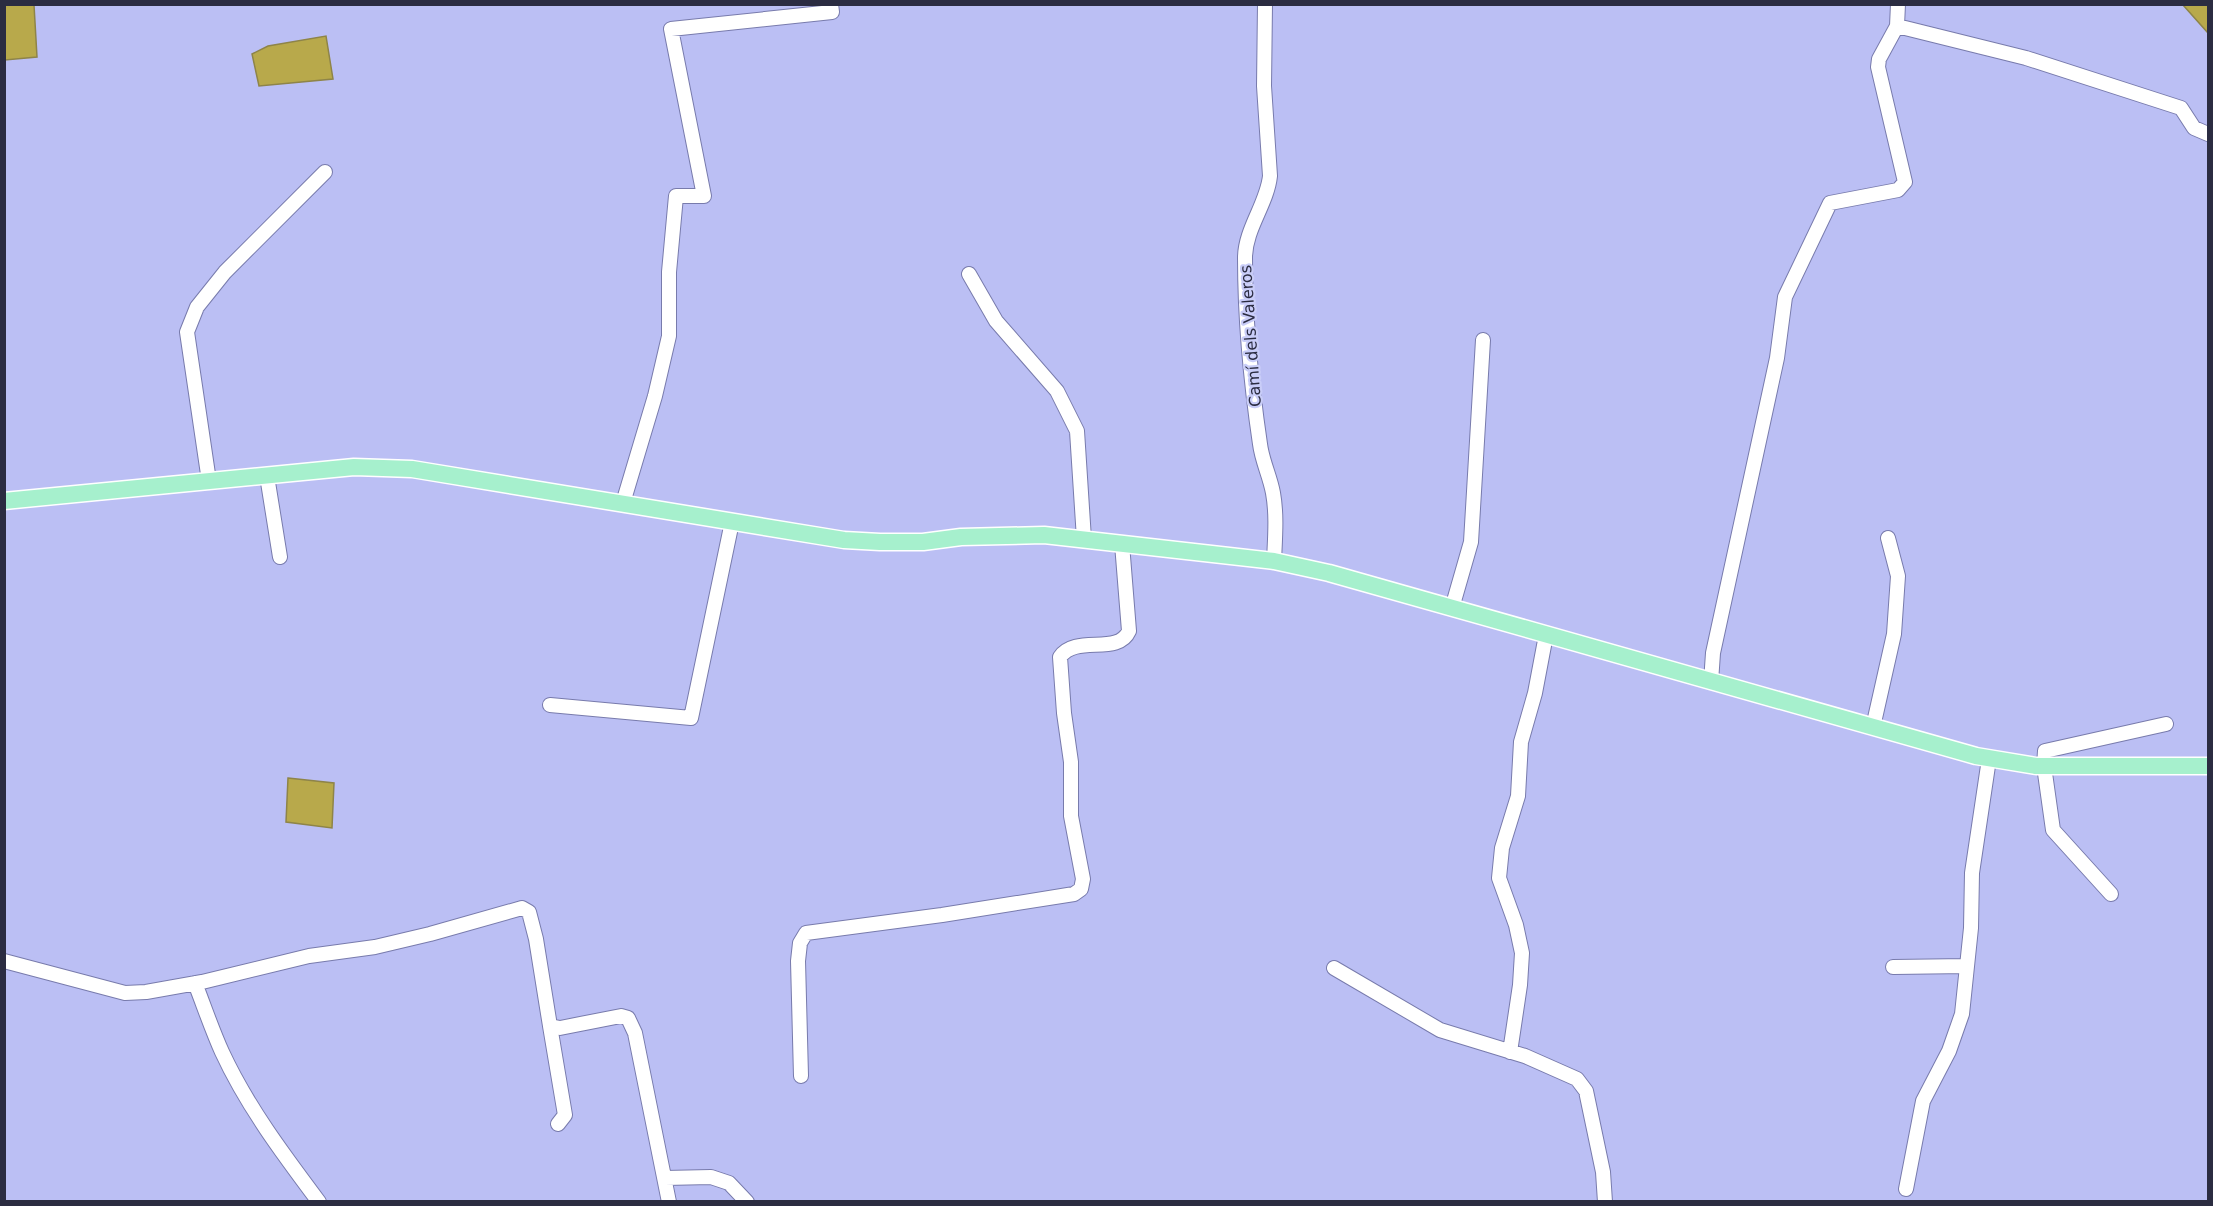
<svg xmlns="http://www.w3.org/2000/svg" width="2213" height="1206" viewBox="0 0 2213 1206" font-family="'DejaVu Sans',sans-serif">
	<rect width="100%" height="100%" fill="#bbbff4"/>
	<!-- water -->
	<path fill="#b8a94b" stroke="#8e8448" stroke-width="1.5" d="M5,4L34,5L37,57L5,60Z
		M2183,5H2208V33Z
		M326,36L333,79L259,86L252,54L268,46Z
		M288,778L334,783L332,828L286,822Z"/>
	<g fill="none" stroke-linecap="round" stroke-linejoin="round">
		<!-- minor casing -->
		<g stroke="#787bac" stroke-width="16">
			<path id="minor" d="M1265,4L1264,86L1270,176C1267,204 1245,229 1245,258C1245,320 1251,383 1260,444C1262,461 1270,476 1273,493C1277,515 1275,538 1274,561
				M1897,26L2026,58L2181,108L2194,128L2208,134
				M969,274L996,321L1057,391L1077,431L1084,539
				M267,476L280,557
				M209,481L187,332L197,307L225,272L325,172
				M623,503L655,396L669,336V272L676,196H704L671,29L832,12L831,4
				M1452,608L1471,542L1483,340
				M1711,682L1713,653L1777,358L1785,297L1830,203L1898,190L1905,182L1878,67L1879,59L1897,26L1898,4
				M550,705L691,718L732,522
				M1873,727L1894,634L1898,576L1888,538
				M2111,894L2053,830L2044,766L2045,751L2166,724
				M4,961L125,993L146,992L202,982L309,956L375,947L430,934L522,908L529,912L536,939L550,1026L560,1028L621,1016L628,1018L635,1033L669,1202
				M1893,967L1967,966
				M1334,968L1440,1030L1525,1056L1577,1079L1586,1091L1603,1172L1605,1202
				M195,983C204,1006 212,1030 222,1052C247,1106 283,1154 319,1202
				M550,1026L565,1115L558,1124
				M1510,1052L1520,985L1522,953L1516,925L1499,878L1502,848L1518,796L1521,742L1535,693L1546,635
				M801,1076L798,961L800,943L806,933L942,915L1074,894L1081,889L1083,879L1071,816V762L1064,713L1060,657C1076,634 1118,656 1129,631L1122,544
				M665,1178L711,1177L729,1183L747,1202
				M1906,1189L1923,1101L1949,1051L1962,1014L1971,928L1972,873L1989,759"/>
		</g>
		<!-- major casing -->
		<g stroke="#fff" stroke-width="19">
			<path id="major" d="M4,501L354,467L412,469L844,540L880,542H923L961,537L1044,535L1274,561L1329,573L1976,756L2036,766H2208"/>
		</g>
		<!-- minor -->
		<use href="#minor" stroke="#fff" stroke-width="14"/>
		<!-- major -->
		<use href="#major" stroke="#a6f0cd" stroke-width="16"/>
	</g>
	<g text-anchor="middle" stroke-width="4.5" stroke-linejoin="round" paint-order="stroke">
		<!-- street labels -->
		<g font-size="16" fill="#2b2c41" stroke="#c9cdf8">
			<text transform="translate(1250 336) rotate(-94)" y="6">Camí dels Valeros</text>
		</g>
	</g>
	<!-- border -->
	<rect width="2213" height="1206" fill="none" stroke="#2b2c41" stroke-width="12"/>
</svg>
